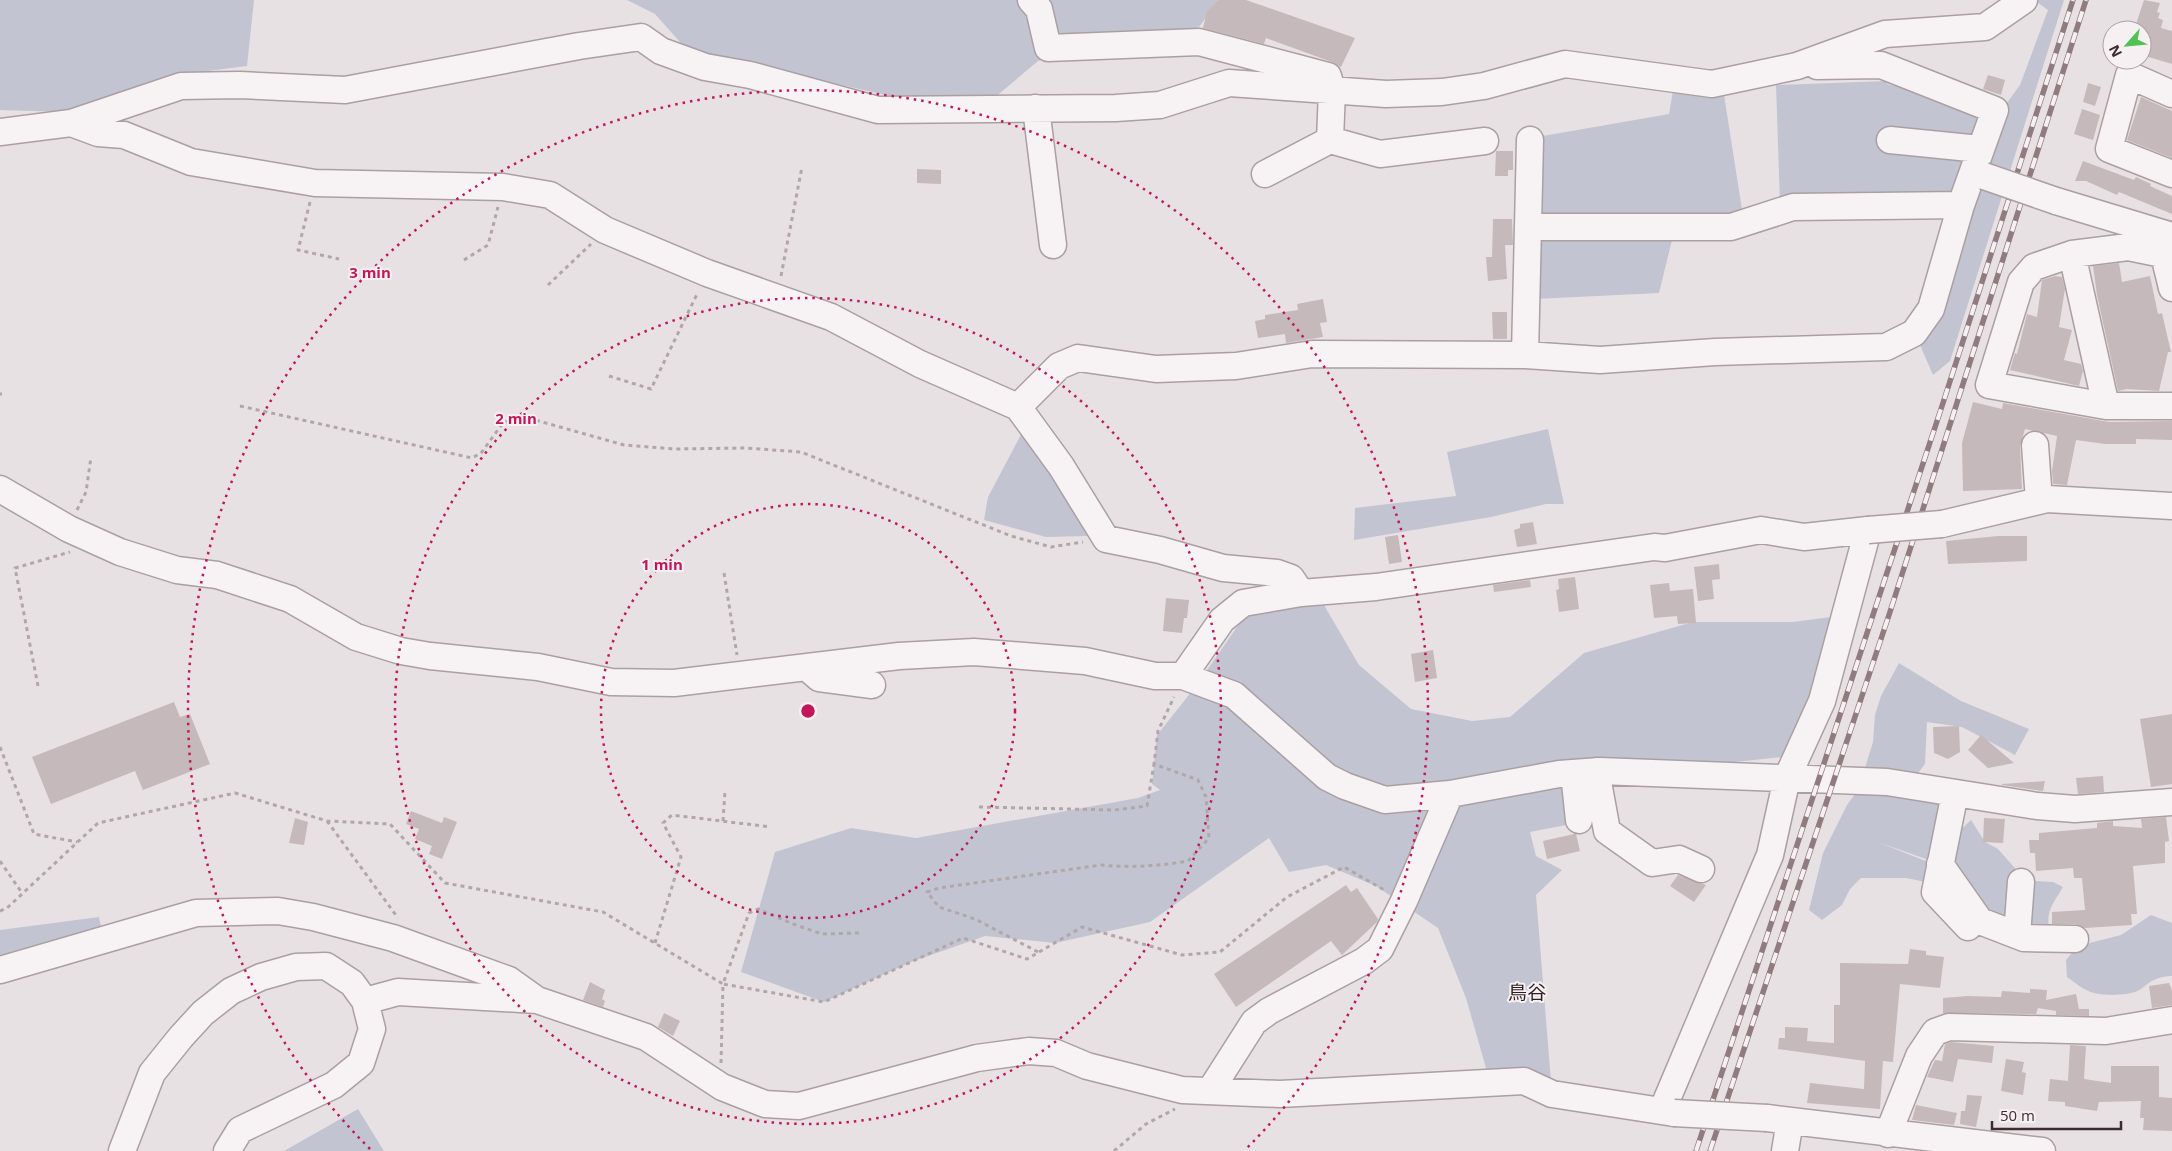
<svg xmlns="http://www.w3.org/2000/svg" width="2172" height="1151" viewBox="0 0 2172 1151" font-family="'Open Sans','Noto Sans JP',sans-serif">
	<rect width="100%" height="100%" fill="#e8e1e3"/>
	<!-- green -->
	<path fill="#c3c4d1" d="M0,0H254L247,66L177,75L67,112L0,110Z
		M627,0H1219L1199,27L1167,36L1135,34L1038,61L993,99L930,105L687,50L655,14Z
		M2034,0H2064L1950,361L1933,375L1917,338L2001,111L2020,85L2048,10Z
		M1675,79L1722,82L1743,216L1674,232L1659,293L1535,299L1537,137L1669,114Z
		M1888,81L1887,84L1992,109L1962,203H1780L1776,85Z
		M1025,427L1089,536L1046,537L984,520L988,497Z
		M1548,429L1564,504H1546L1491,517L1354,540L1355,508L1456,496L1447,452Z
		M1321,600L1359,665L1411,709L1472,721L1510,717L1584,653L1693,622H1793L1831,617L1802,755L1639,772H1586L1569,807L1566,825L1530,832L1536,856L1562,870L1536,895L1552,1094L1490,1082L1466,998L1438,928L1376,886L1326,865L1289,872L1269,838L1150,922L1055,943L985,936L911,962L824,1002L741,972L775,852L851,828L916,838L1138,798L1160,790L1152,784L1157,735L1196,686L1248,611Z
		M1899,663L1961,701L2029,729L2015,755L1962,727L1927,722L1925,764L1914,778L1952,792L1940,864L1878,842L1933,864L1931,883L1906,878H1861L1850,889L1842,905L1822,920L1809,910L1823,853L1847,805L1858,790L1873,742L1875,715L1881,696Z
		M1971,820L1985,842L1998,849L2022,876L2036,881L2053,882L2063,887C2052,906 2043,914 2052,936L1984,920L1952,875L1957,833Z
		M2151,915L2172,923V976C2158,976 2151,981 2141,989C2131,996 2105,996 2094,993C2085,991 2074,982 2067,977L2066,960L2078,946L2121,935Z
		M99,917L102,932L0,961V930Z
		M358,1109L384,1151H284Z"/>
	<!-- building -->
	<path fill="#c5b9bb" d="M1219,0H1246L1355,38L1341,67L1332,62L1266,38L1264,44L1203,28L1207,11Z
		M2144,0L2160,3L2157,12L2160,13L2158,18L2163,20L2161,28L2172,31V64L2142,55V30H2134Z
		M1988,75L2005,80L2001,95L1983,89Z
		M2088,83L2101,87L2095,106L2083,102Z
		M2141,97L2172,111V158L2127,140Z
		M2082,109L2100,115L2093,140L2074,134Z
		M1496,151H1513V170H1508V176H1495Z
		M2083,161L2134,180L2136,177L2151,184L2150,186L2172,196V214L2119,192L2117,195L2086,181H2075Z
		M917,169L941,170V184L917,183Z
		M1493,219H1512L1513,245H1505L1507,279L1488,281L1486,257H1492Z
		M2119,263L2122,282L2150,276L2158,314L2162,313L2171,352H2168L2159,391L2127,389L2118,391L2097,295L2093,266Z
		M2055,276L2062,277L2065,289L2059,327L2072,330L2064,360L2081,364L2083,371L2079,386L2010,370L2015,353L2017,354L2027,314L2037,317L2042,280Z
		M1323,299L1327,322L1320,323L1323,337L1286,343L1285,334L1258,338L1255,321L1265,319V315L1298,310L1297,304Z
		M1492,312H1507V339H1493Z
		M1973,402L2002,409L2003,403L2109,422L2172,421V440L2136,439V444H2105L2076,440L2067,485L2053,484L2052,471L2057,436L2025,429L2020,446L2022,489L1963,491L1962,443Z
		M1533,522L1537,544L1517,547L1514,530L1520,528V524Z
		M1398,535L1402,562L1389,564L1385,537Z
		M2027,536V561L1948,564L1946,541L1998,536Z
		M1719,564L1720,579L1712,580L1714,599L1698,601L1694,567Z
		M1575,577L1579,609L1559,612L1556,590L1559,589L1558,579Z
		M1530,580L1531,587L1494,592L1493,585Z
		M1669,583L1670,591L1693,589L1696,623L1678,624L1677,616L1654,618L1650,585Z
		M1166,598L1189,600L1187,618H1184L1182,633L1163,631Z
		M1433,650L1437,678L1415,682L1411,654Z
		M174,702L180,717L190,714L210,764L143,790L135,771L51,804L32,757Z
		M2172,714V784L2151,787L2140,719Z
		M1959,726L1960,752L1948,759L1934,753L1933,727Z
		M1981,735L2014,763L1988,768L1968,750Z
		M2103,776L2104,792L2078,794L2076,778Z
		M2045,781L2043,791L2002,785V784Z
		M411,811L442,823L444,817L457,822L442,859L429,854L432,846L415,839L419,829L406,824Z
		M2166,817L2169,841L2165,842V863L2133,866L2137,914H2131L2132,925L2085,928L2075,924H2052V912L2085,910L2082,878H2074L2073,868L2036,871L2035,853H2030L2029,840H2039V833L2097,828V823L2113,821V826L2142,828L2141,819Z
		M295,818L308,822L304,845L289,843Z
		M1984,818L2005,819L2003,843L1983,842Z
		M1574,834H1576L1580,851L1547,859L1543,841Z
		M1678,875L1706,885L1694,902L1670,886Z
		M1346,885L1351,892L1357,888L1378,919L1377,922L1342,955L1331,941L1236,1007L1214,974Z
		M1910,949L1926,951V955L1944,957L1940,988L1900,984L1893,1062L1883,1061L1880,1109L1807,1103L1810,1083L1864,1089L1865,1061L1778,1049L1779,1038H1785V1027L1808,1028L1807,1041L1834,1043V1005H1840V963L1908,964Z
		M590,982L605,990L602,999L605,1001L603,1007L583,1000Z
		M2169,983L2172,990V1005L2152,1008L2149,986Z
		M2030,989L2047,990L2046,1000L2076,994L2079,1009H2089V1016L2056,1015V1011L2038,1008L2036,1014L1943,1013V998L1967,996L2001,997L2002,991L2030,993Z
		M664,1013L680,1021L673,1036L658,1027Z
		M1951,1042L1994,1046L1992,1063L1958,1059L1953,1082L1927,1077L1935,1060L1942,1061L1945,1044Z
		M2070,1045L2086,1046L2084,1079L2111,1083V1066H2159V1097L2172,1098V1131L2143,1130L2144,1118H2140L2141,1101L2099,1102L2097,1111L2065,1106V1102L2048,1101L2050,1079L2068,1081Z
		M2006,1059L2024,1062L2022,1072L2026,1073L2023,1095L2001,1091Z
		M1967,1095L1982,1096L1976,1127L1960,1124L1961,1111H1965Z
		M1916,1105L1957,1113L1954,1125L1912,1120Z"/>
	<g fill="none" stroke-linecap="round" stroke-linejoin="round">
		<!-- minor casing -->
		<g stroke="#ab9fa2" stroke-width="29">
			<path id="minor" d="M1031,0L1039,9L1048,48L1199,42L1328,76L1332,90L1330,140L1265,174
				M2172,94L2129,75L2109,149L2172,174
				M1036,108L1053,245
				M71,123L98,133L124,135L191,162L315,183L503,187L550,195L605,230L707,273L831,317L920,364L1018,407L1061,466L1106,539L1160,550L1223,568L1277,573L1291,578L1301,593
				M0,132L71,123L181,86L240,85L345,90L579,46L641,37L661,51L705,67L750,75L878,110L1116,108L1160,105L1229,83L1386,94L1442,92L1484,86L1565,64L1712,84L1797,66L1885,34L1985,27L2024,0
				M1330,140L1380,154L1485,141
				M1890,140L1980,149
				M2056,201L2172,236
				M1528,227H1731L1793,207L1961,205
				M2072,254L2106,406
				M2164,255L2172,288
				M2172,256L2128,247L2072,254L2034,267L2021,282L1989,385L2106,406H2172
				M1525,355L1530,140
				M1018,407L1059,366L1078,358L1156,369L1236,366L1312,354L1525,355L1600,360L1715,352L1886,347L1914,333L1931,309L1961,205L1995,110L1881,65L1817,66
				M2035,445L2039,501
				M0,489L69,529L120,552L177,570L217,575L290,599L356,637L401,651L430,656L538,667L611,682L674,683L899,656L974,652L1085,661L1155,676H1183L1234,695L1327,777L1345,786L1385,800L1450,794L1559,774L1600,771L1887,782L2037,806L2075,809L2172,802
				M1942,524L2047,499L2172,506
				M811,671L819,678L872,685
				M1183,676L1222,620L1243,603L1301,593L1376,587L1654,547L1665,548L1761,530L1804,537L1868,530L1822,701L1787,778L1770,855L1662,1111
				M1596,771L1607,831L1652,863L1679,859L1701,869
				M1574,773L1579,820
				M1955,793L1935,892L1968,927
				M1940,864L1980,921L2024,938L2075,939
				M2017,935L2021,882
				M0,970L196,913L278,911L313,917L393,938L509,980L537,1000
				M365,1001L398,992L537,1000L646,1037L722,1087L765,1104L799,1106L977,1058L1029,1051L1056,1053L1087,1066L1182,1090L1280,1094L1524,1081L1552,1094L1674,1113
				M1210,1091L1254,1022L1269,1011L1364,961L1380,949L1404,901L1450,794
				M1767,1118L2042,1151
				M1888,1134L1919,1056L1935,1032L1949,1027L2106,1031L2172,1020
				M122,1151L152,1073L181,1037L203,1013L231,991L261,977L296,967L326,966L352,983L365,1001L372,1029L361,1063L334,1085L240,1130L227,1151
				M1785,1151L1790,1121"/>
		</g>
		<!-- path -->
		<path stroke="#b1a7a9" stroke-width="3" stroke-dasharray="4 4" stroke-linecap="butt" d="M310,202L298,250L339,259
			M464,260L488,245L498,207
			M781,276L802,167
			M548,285L591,244
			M609,376L651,389L698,292
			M0,394H2
			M240,406L472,458L481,453L503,423L521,416L624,445L675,449L746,448L801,452L1011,536L1051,547L1083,542
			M77,510L86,492L91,457
			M724,573L737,655
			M38,686L15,568L70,552
			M0,747L34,834L77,842
			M979,807L1114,810L1147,806L1154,764
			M327,821L398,918
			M723,821L725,791
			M0,861L22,893
			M0,911L7,908L98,823L235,793L327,821L390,824L445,883L603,912L723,984L749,913L758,909L793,924L822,934L859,933
			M655,943L681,857L663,823L672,815L771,827
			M1038,952L975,919L939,907L927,892L939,888L1101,865C1131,868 1159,866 1188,861L1209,838L1206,797L1198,780L1154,764L1158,731L1174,697
			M721,1063L723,984L824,1002L963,938L1027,959L1082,927L1182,955L1220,952L1287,897L1344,867L1386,891
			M1114,1151L1146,1124L1175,1109"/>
		<!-- minor -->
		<use href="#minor" stroke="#f7f3f4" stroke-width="26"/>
		<!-- rail casing -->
		<g stroke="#907c80" stroke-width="5.5">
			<path id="rail" d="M1696,1151L1943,403L2073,0
				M1710,1151L1889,615L2086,0"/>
		</g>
		<!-- rail -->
		<use href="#rail" stroke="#f6f0f2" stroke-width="4" stroke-dasharray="11" stroke-linecap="butt"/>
		<!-- minor-bridge casing -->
		<g stroke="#ab9fa2" stroke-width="29" stroke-linecap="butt">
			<path id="minor-bridge" d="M1984,176L2056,201
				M1868,530L1942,524
				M1674,1113L1767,1118"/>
		</g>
		<!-- minor-bridge -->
		<use href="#minor-bridge" stroke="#f7f3f4" stroke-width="26"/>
	</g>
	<!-- distance rings -->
	<g fill="none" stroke="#c2185b" stroke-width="2.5" stroke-dasharray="2.5 5">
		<circle cx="808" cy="711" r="207"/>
		<circle cx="808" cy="711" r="413"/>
		<path d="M370 1149A620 620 0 1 1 1246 1149"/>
	</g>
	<g text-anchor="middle" stroke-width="4" stroke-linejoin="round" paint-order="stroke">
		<!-- quarter labels -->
		<g font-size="19" fill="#2f1d20" stroke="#f6f0f2">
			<text x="1527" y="999">鳥谷</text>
		</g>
	</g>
	<circle cx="808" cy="711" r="8" fill="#c2185b" stroke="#f6f0f2" stroke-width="2.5"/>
	<g font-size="15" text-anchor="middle" font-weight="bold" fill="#c2185b" stroke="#f6f0f2" stroke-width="4" stroke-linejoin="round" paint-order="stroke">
		<text x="370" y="278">3 min</text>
		<text x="516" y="424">2 min</text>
		<text x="662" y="570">1 min</text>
	</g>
	<!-- north arrow -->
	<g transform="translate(2127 45) rotate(243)"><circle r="24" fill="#f6f0f2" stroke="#aca1a4"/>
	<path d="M0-4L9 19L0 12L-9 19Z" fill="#52c154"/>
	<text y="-8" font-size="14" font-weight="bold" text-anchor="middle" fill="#3e2b2f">N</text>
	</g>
	<!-- scale -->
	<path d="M1992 1121v8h129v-8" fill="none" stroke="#3e2b2f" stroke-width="2.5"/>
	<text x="2000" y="1121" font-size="15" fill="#3e2b2f" stroke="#f6f0f2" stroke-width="4" paint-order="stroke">50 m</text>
</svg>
